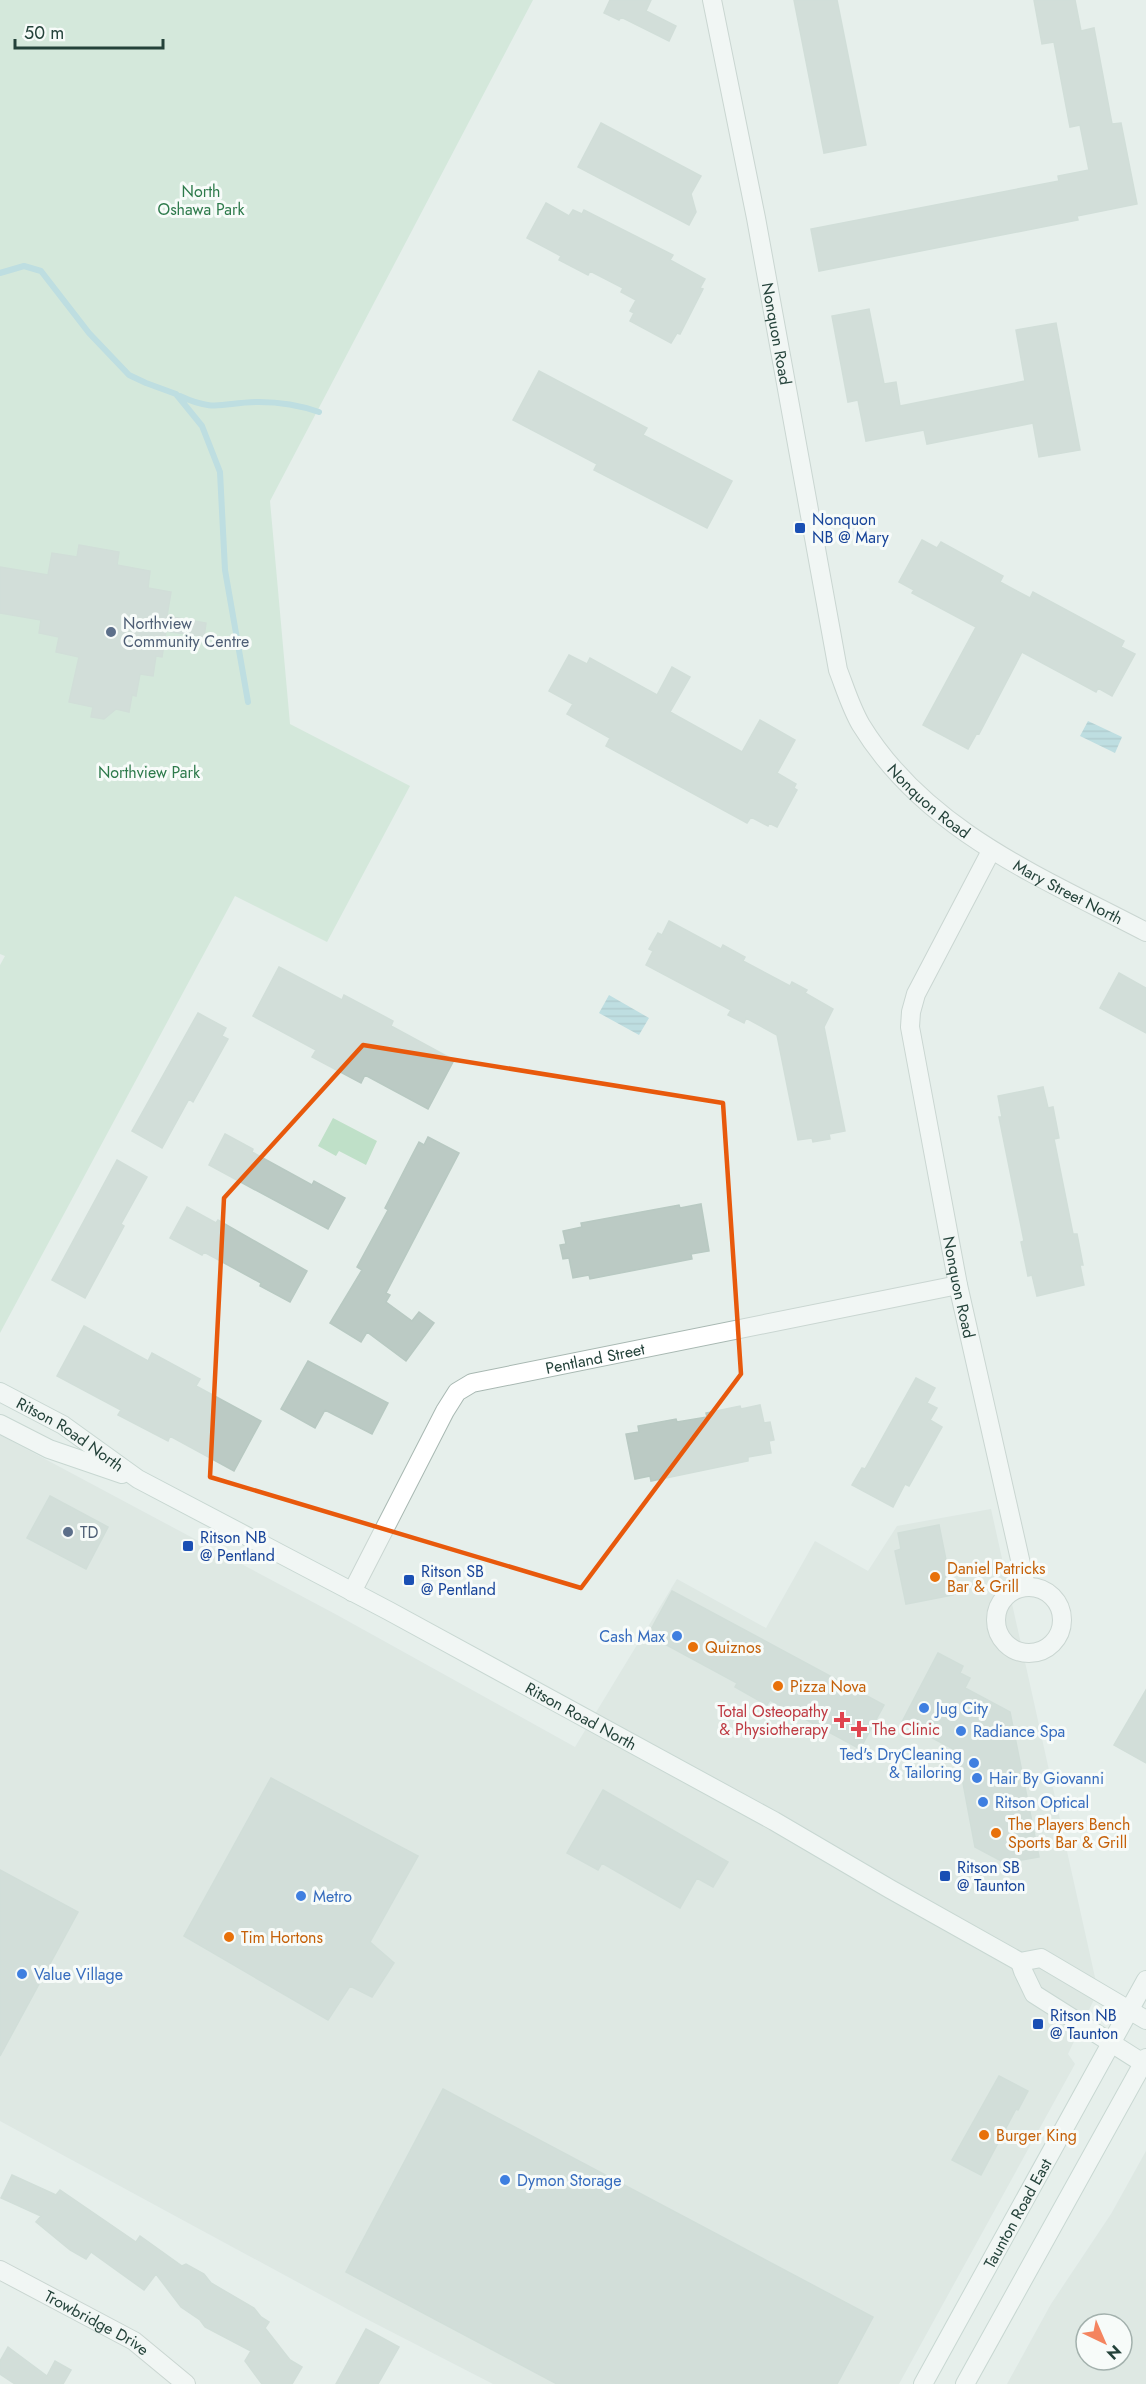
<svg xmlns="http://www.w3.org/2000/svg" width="1146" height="2384" viewBox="0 0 1146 2384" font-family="Jost,sans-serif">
	<defs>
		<pattern id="water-rules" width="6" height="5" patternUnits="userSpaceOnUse" patternTransform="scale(1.5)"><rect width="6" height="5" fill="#8ec9d4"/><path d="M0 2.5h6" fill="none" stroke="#74a5ad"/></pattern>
	</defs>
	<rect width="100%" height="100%" fill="#e6efeb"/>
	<!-- built -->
	<path fill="#d4dfda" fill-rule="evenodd" d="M0,1435L337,1615L575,1747L677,1579L766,1628L815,1541L868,1571L897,1526L991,1509L1098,1991L1068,2054L1075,2064L899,2384H493L349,2310L0,2121Z
		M1146,2151V2384H1007L1051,2304L1111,2214ZM1086,2324H1122V2360H1086Z"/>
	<!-- green -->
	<path fill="#bfe0c8" d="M0,0H533L270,501L290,724L410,786L327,942L235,896L0,1333V965L5,956L0,954Z
		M333,1118L377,1141L366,1165L339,1151L336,1156L318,1146Z"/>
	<!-- water -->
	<path fill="url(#water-rules)" d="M1088,721L1122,737L1115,753L1080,736Z
		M609,995L649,1018L639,1035L599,1013Z"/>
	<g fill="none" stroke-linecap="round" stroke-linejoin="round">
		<!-- stream -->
		<path stroke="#8ec9d4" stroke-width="6" d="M0,273L24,266L41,271L89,333L129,375L146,383L176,394L202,426L220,472L225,570L248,702
			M180,396C216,413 223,402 259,402C281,402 299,405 319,412"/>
	</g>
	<!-- building -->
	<path fill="#bbcac4" stroke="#b8c9c2" stroke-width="1.5" d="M610,0H651L646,11L676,26L669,41L621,17L619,20L604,13Z
		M794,0H837L866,145L824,153Z
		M1034,0H1075L1081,31L1094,28L1112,124L1121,123L1137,204L1077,216L1078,220L819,271L811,229L1059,181L1058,176L1089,170L1080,125L1070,127L1054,42L1042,44Z
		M601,123L701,176L691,194L696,212L689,225L578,167Z
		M546,203L569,216L573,210L582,214L584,210L673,255L670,260L705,279L700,288L703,289L680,334L677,333L671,343L630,321L634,313L630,311L636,300L621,292L623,288L590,271L588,275L559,260L561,256L527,238Z
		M869,309L884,384L896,382L900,406L1025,381L1016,330L1056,323L1080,450L1039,457L1033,423L927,444L924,430L866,441L858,400L848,402L832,316Z
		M539,371L647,428L643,435L732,481L707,528L594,470L597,464L513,420Z
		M922,540L937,548L941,542L1003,576L1000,582L1030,598L1033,592L1124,641L1121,647L1135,654L1112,696L1098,688L1096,692L1022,652L979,734L977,733L968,749L923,725L976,627L912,593L914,590L899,582Z
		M79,545L119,552L117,565L150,571L148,588L171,592L167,616L206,623L204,637L166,631L162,657L156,656L153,676L140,674L136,696L132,695L129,712L116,709L104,719L91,717L93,707L69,702L79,657L56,652L59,637L39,633L41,620L0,613V567L48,575L52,553L77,557Z
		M569,655L587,664L590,658L657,695L672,667L690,677L670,712L742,752L760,720L795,740L777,773L796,784L794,788L797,790L777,827L769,823L768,826L751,817L747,823L606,746L610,738L567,714L573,704L549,691Z
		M669,921L721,949L723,945L745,957L743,961L790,986L792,982L807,990L805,993L833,1009L824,1027L845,1131L829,1134L830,1139L813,1142L812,1138L798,1140L777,1035L746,1018L744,1023L728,1015L731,1010L646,965L653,951L649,949L658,933L662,935Z
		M279,967L342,1000L344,995L393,1021L391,1026L454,1060L428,1109L365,1075L361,1083L312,1057L316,1050L253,1016Z
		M1119,973L1146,988V1033L1100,1008Z
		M198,1013L226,1028L222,1036L228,1039L193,1102L189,1099L162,1148L132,1131Z
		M1043,1087L1048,1108L1053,1107L1059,1138L1054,1139L1073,1234H1077L1083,1265H1080L1084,1285L1037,1296L1032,1275L1028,1276L1021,1242L1024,1241L999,1117H1002L998,1096Z
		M225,1134L253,1149L252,1152L312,1185L314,1181L345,1198L328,1229L209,1165Z
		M428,1137L459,1153L386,1293L390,1295L386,1302L412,1321L419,1312L434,1323L406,1361L367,1332L361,1342L330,1323L362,1270L357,1267L388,1210L385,1208L406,1167L419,1142L424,1145Z
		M117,1160L147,1177L121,1224L124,1226L85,1298L52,1280Z
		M701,1204L709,1251L691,1254L692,1259L590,1279L589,1275L573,1278L569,1258L563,1259L560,1245L566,1244L563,1231L582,1227L581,1223L679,1205L680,1208Z
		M187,1207L216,1223L218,1220L307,1271L290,1302L260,1286L261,1283L204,1252L202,1255L170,1238Z
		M84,1326L148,1361L152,1353L200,1379L196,1386L261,1421L234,1471L170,1436L168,1441L118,1415L121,1410L57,1376Z
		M308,1361L388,1403L372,1434L325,1410L315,1428L281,1409Z
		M916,1378L935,1388L927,1403L937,1408L930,1420L942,1427L909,1486L905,1484L893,1507L852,1485L862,1468L865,1469Z
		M760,1405L764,1423L770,1422L774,1440L769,1441L771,1453L748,1457V1461L651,1481L650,1476L635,1479L626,1434L639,1432L638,1426L676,1419L677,1422L707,1417L706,1413L740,1406L741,1409Z
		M50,1496L108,1527L86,1569L27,1538Z
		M939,1525L953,1595L906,1604L895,1551L901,1549L898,1533Z
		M672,1591L884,1705L860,1749L770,1700L767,1705L735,1687L737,1683L648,1635Z
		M938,1653L963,1666L960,1673L970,1678L965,1688L1010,1712L1039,1857L1005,1863L975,1847L957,1751L902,1722Z
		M1146,1690V1763L1114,1745Z
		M271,1778L418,1856L370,1942L394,1963L372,1997L350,1986L328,2020L184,1936Z
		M603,1790L728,1862L713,1887L697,1878L680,1908L602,1863L598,1870L567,1853Z
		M0,1870L78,1912L0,2056Z
		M999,2076L1028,2091L1018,2110L1016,2109L981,2175L952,2160Z
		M443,2089L873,2317L837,2384H557L346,2272Z
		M12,2175L56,2195L60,2190L136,2242L140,2236L182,2266L186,2264L204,2274L211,2283L254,2308L261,2317L269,2322L265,2328L290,2360L302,2367L292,2384H262L245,2361L251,2351L205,2327L200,2320L181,2307L156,2274L144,2290L91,2252L86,2259L70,2250L36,2222L41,2216L1,2198Z
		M366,2329L399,2347L378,2384H336Z
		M8,2347L47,2376L55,2361L71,2370L63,2384H15L0,2374V2361Z"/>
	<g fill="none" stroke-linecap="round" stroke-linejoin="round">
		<!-- street casing -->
		<g stroke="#a8b8b2" stroke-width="20">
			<g id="street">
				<path id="s1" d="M712,0L756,218L838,670C845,688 851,708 861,725C926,831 1041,877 1146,932"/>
				<path id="s2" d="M991,851L916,994L911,1012L910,1027L958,1285L1026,1586"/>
				<circle cx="1029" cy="1620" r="33"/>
				<path id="s3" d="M352,1592L445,1411L457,1392L472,1383L958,1285"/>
				<path id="s4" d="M0,2270L134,2341L186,2384"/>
			</g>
		</g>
		<!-- secondary casing -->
		<g stroke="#a4bbb3" stroke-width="20">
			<g id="secondary">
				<path id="s5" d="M0,1392L63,1425L138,1479L389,1611L774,1821L890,1889L1020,1962L1041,1958L1146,2020"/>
				<path d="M0,1424L49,1449L122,1474"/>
				<path d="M1020,1962L1023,1971L1034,1994L1146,2065"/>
				<path id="s6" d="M923,2384L1146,1980"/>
				<path d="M965,2384L1146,2058"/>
			</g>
		</g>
		<!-- street -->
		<use href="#street" stroke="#fff" stroke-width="18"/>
		<!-- secondary -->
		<use href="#secondary" stroke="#fff" stroke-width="18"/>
	</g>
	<!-- marked area -->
	<path d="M0 0H1146V2384H0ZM363,1045L723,1103L741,1374L581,1588L210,1477L224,1198Z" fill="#e6efeb" fill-opacity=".55" fill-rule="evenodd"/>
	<path fill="none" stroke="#e8590c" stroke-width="4.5" stroke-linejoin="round" d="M363,1045L723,1103L741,1374L581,1588L210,1477L224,1198Z"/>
	<!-- markers -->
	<g fill="#1a4fb4" stroke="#f7fbf9" stroke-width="2">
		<rect x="794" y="522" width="12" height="12" rx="3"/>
		<rect x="182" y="1540" width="12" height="12" rx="3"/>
		<rect x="403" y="1574" width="12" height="12" rx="3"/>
		<rect x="939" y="1870" width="12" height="12" rx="3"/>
		<rect x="1032" y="2018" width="12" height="12" rx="3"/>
	</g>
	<g fill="#5c6f8a" stroke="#f7fbf9" stroke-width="2">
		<circle cx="111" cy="632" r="6"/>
		<circle cx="68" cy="1532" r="6"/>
	</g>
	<g fill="#e8710a" stroke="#f7fbf9" stroke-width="2">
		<circle cx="935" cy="1577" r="6"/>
		<circle cx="693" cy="1647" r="6"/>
		<circle cx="778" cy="1686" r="6"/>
		<circle cx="996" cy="1833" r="6"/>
		<circle cx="229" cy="1937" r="6"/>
		<circle cx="984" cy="2135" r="6"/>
	</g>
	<g fill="#3f7fe0" stroke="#f7fbf9" stroke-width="2">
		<circle cx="677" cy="1636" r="6"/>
		<circle cx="924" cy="1708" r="6"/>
		<circle cx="961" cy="1731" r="6"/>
		<circle cx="974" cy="1763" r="6"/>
		<circle cx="977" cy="1778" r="6"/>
		<circle cx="983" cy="1802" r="6"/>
		<circle cx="301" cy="1896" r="6"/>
		<circle cx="22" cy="1974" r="6"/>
		<circle cx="505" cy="2180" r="6"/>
	</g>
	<g fill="#e0444e" stroke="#f7fbf9" stroke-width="2">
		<path d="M839 1711h6v6h6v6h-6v6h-6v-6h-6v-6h6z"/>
		<path d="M856 1720h6v6h6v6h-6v6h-6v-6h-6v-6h6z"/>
	</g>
	<g text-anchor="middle" stroke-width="6" stroke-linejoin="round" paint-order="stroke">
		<!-- park labels -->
		<g font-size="16" fill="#2d7a4b" stroke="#f7fbf9">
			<text x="201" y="197">North<tspan x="201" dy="18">Oshawa Park</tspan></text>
			<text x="149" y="778">Northview Park</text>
		</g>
		<!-- street labels -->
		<g font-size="16" fill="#24423a" stroke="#f7fbf9">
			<text dy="6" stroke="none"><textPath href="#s1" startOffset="340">Nonquon Road</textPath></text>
			<text dy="6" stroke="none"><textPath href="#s1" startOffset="844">Nonquon Road</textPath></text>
			<text dy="6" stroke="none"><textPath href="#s1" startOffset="1011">Mary Street North</textPath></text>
			<text dy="6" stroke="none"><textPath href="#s2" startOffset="460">Nonquon Road</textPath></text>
			<text dy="6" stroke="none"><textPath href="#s3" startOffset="369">Pentland Street</textPath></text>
			<text dy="6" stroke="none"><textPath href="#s5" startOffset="82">Ritson Road North</textPath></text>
			<text dy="6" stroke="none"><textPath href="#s5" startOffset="666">Ritson Road North</textPath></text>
			<text dy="6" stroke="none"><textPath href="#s6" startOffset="195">Taunton Road East</textPath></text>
			<text dy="6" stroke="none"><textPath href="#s4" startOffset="110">Trowbridge Drive</textPath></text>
		</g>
		<!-- transit labels -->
		<g font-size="16" fill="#164399" stroke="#f7fbf9" text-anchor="start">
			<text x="812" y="525">Nonquon<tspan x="812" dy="18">NB @ Mary</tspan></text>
			<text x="200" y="1543">Ritson NB<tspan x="200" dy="18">@ Pentland</tspan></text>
			<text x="421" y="1577">Ritson SB<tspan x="421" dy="18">@ Pentland</tspan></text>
			<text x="957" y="1873">Ritson SB<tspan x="957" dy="18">@ Taunton</tspan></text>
			<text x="1050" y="2021">Ritson NB<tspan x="1050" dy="18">@ Taunton</tspan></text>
		</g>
		<!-- service labels -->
		<g font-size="16" fill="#4e5e75" stroke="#f7fbf9" text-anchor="start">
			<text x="123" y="629">Northview<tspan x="123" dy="18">Community Centre</tspan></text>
			<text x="80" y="1538">TD</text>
		</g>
		<!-- food labels -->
		<g font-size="16" fill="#c56008" stroke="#f7fbf9" text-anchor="start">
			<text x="947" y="1574">Daniel Patricks<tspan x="947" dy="18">Bar &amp; Grill</tspan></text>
			<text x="705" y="1653">Quiznos</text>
			<text x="790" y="1692">Pizza Nova</text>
			<text x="1008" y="1830">The Players Bench<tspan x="1008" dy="18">Sports Bar &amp; Grill</tspan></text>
			<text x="241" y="1943">Tim Hortons</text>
			<text x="996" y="2141">Burger King</text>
		</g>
		<!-- shop labels -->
		<g font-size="16" fill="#366cbe" stroke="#f7fbf9" text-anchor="start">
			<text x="665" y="1642" text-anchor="end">Cash Max</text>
			<text x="936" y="1714">Jug City</text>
			<text x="973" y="1737">Radiance Spa</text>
			<text x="962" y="1760" text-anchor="end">Ted's DryCleaning<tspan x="962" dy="18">&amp; Tailoring</tspan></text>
			<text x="989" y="1784">Hair By Giovanni</text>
			<text x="995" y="1808">Ritson Optical</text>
			<text x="313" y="1902">Metro</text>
			<text x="34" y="1980">Value Village</text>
			<text x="517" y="2186">Dymon Storage</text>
		</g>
		<!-- health labels -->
		<g font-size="16" fill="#be3a42" stroke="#f7fbf9" text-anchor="end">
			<text x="828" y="1717">Total Osteopathy<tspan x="828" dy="18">&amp; Physiotherapy</tspan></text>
			<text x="872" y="1735" text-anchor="start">The Clinic</text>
		</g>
	</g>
	<!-- north arrow -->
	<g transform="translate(1104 2342) rotate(136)"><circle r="28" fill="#f7fbf9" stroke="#a3b1ad" stroke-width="1.5"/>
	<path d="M0-4.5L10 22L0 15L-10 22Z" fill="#f4845f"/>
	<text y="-9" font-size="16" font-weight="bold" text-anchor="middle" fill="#24423a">N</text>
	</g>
	<!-- scale -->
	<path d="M15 39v9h148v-9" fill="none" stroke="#24423a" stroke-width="3"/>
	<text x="24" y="39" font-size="18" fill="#24423a" stroke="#f7fbf9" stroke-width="4.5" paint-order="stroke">50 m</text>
</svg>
